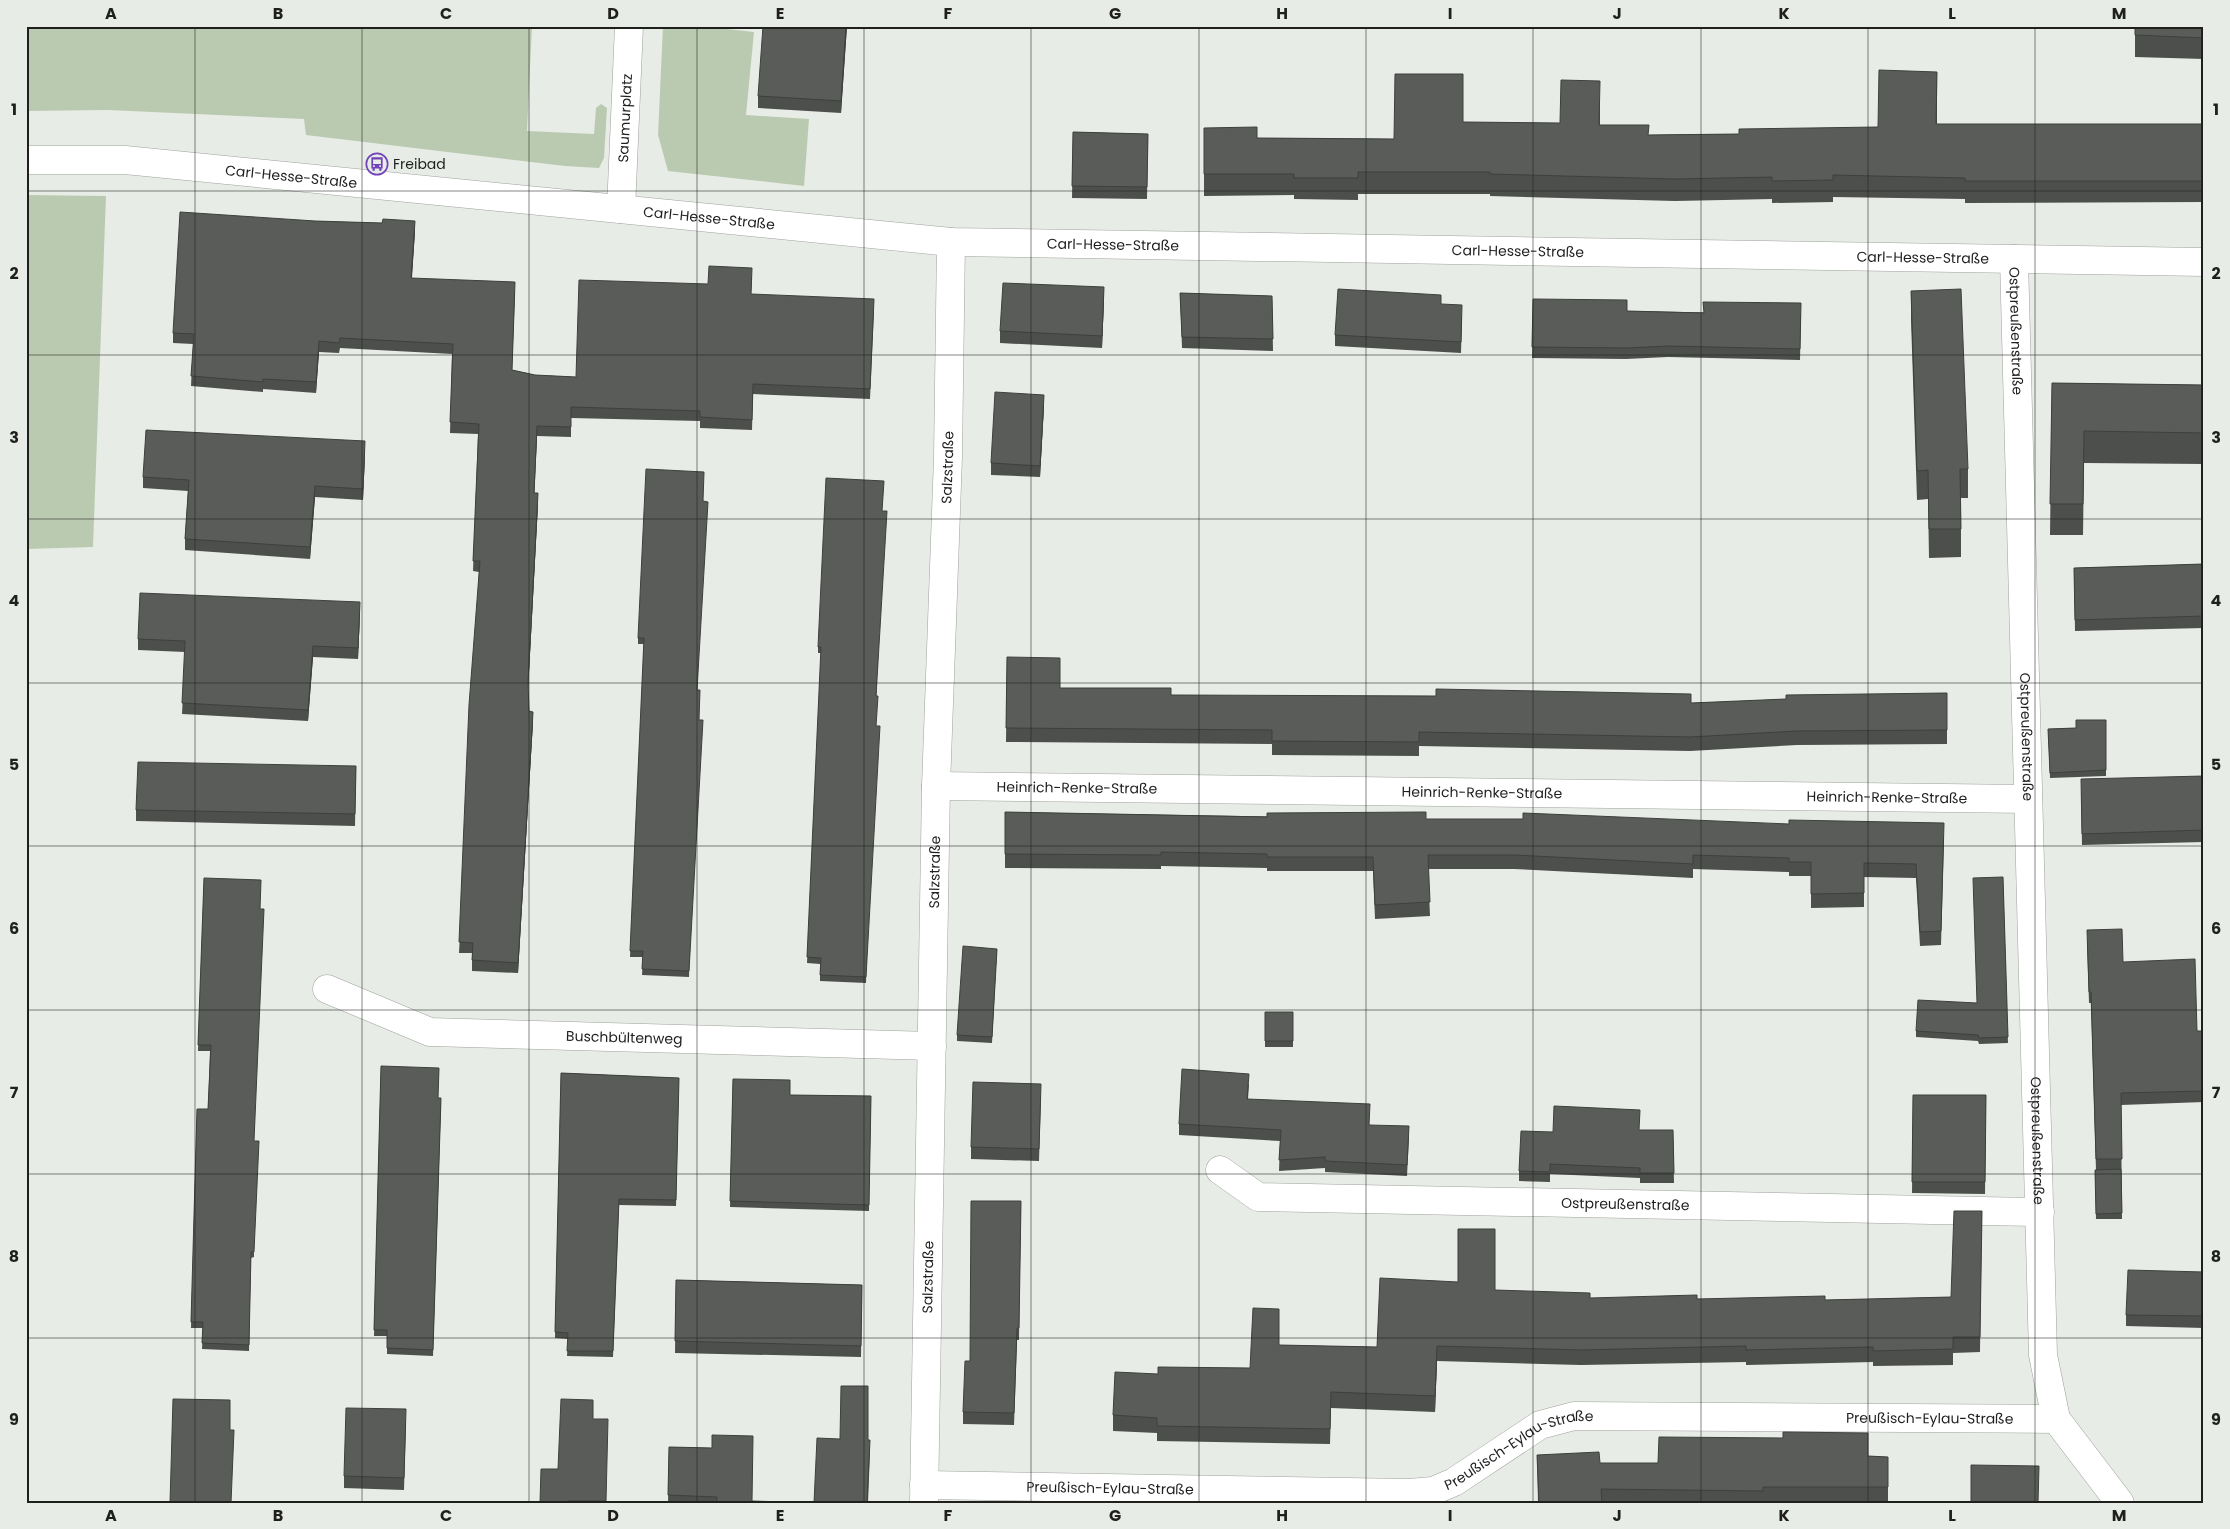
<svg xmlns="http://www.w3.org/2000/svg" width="2230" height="1529" viewBox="0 0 2230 1529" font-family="Poppins,sans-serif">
	<rect width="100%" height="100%" fill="#e8ece6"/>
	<!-- green -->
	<path fill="#bacab0" d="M26,26H532L527,131L594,134L596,108L601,104L607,108L604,158L599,168L565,166L306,135L304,119L108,110L26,111Z
		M663,26H718V28L754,32L746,115L809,119L804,186L668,171L658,135Z
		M26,195L106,196L93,547L26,549Z"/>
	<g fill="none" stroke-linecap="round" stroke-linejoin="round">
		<!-- minor casing -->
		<g stroke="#9ea29c" stroke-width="29">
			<g id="minor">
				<path id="s1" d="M26,160H125L951,242L2204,262"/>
				<path id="s2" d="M621,209L629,26"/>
				<path id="s3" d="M2014,259L2043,1355L2056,1419L2120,1503"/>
				<path id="s4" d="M936,786L2028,799"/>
				<path id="s5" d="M327,989L430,1032L932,1046"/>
				<path id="s6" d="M1220,1170L1258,1197L2040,1212"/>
				<path id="s7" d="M924,1485L1409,1493L1433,1491L1454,1482L1540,1425L1574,1416L2056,1419"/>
				<path id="s8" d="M924,1503L936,786L948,457L951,242"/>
			</g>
		</g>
		<!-- minor -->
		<use href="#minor" stroke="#fff" stroke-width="28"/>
	</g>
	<!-- wall -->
	<path fill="#4d4f4c" d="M847,26L841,113L758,108V96Z
		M2135,26H2204V59L2135,57Z
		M1937,72V124H2204V202L1965,203V199L1833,197V202L1772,203V199L1675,201L1490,196V194H1358V200L1294,199V195L1204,196V128L1257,138L1394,139L1463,122L1560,123L1600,103V125L1648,135L1739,134L1878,127Z
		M1073,132L1148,134L1147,199L1072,198Z
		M315,221L382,223L415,231L412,278L515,292L512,370L535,375L576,377L708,284L752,278L751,294L874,309L870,399L753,394L752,430L700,428V421L571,418V437L537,436L534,493L538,504L528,691L529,711L533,722L518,973L472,971V953H459L479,572L473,571L478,434L450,433L452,354L340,348L339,353L319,352L316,393L263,389V392L191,386L193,344L173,343V333Z
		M1911,291L1968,469V498H1961V557L1929,558L1928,499L1917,500L1911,320Z
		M1180,293L1272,296L1273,351L1182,348Z
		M1104,299L1102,348L1000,343V331Z
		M1533,299L1627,311L1801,314L1800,360L1668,357L1626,359L1532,358Z
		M1441,304L1462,316L1461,353L1335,346V335Z
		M2052,383L2204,385V464L2084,463L2083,535H2050Z
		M1044,406L1040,477L991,475V463Z
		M365,453L363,500L315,497L310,559L185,550V539L188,491L143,488V477Z
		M703,501L689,977L642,975L643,957H630L644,644H638V638Z
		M883,511L866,983L820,981V964L807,963L821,653H818V647Z
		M2204,564V628L2075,631L2074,568Z
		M360,613L358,659L313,657L308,721L182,714L185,652L138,650V639Z
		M1007,657L1060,688L1171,695L1691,703L1947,693V744L1797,745L1690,751L1419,746V756L1272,755V744L1006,742Z
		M2106,720V776L2050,778L2048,729L2076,728Z
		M356,766L355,826L136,821V810Z
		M2204,776V842L2082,845L2081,791Z
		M1005,812L1426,819L1944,837L1941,945L1920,946L1916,878L1864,877V907L1811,908V876H1789V872L1693,869V878L1514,869H1428L1430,916L1375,919L1373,871H1267V868L1161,866V869L1005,868Z
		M2003,877L2008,1043L1979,1044L1978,1041L1916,1037V1031L1977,1003Z
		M204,878L254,1141V1257L251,1258L249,1351L202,1349L203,1328H191L197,1109H208L210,1051H198Z
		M2087,941L2123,962L2197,1031H2204V1102L2121,1105L2122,1219H2096L2095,1170H2096L2091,1003H2089Z
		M997,949L992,1043L957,1041V1035Z
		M1265,1012H1293V1047H1265Z
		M381,1066L438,1098L441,1104L433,1356L387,1354V1336H374Z
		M561,1073L679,1078L676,1206L619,1205L613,1357L567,1356L568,1339L555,1338Z
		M733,1079L790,1095L871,1096L869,1211L730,1207Z
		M1249,1084L1248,1099L1370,1125L1409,1137L1407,1176L1325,1172V1168L1279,1171L1280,1141L1179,1135V1124Z
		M1913,1095H1986L1985,1194L1912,1193Z
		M1041,1096L1039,1161L971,1159V1147Z
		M1673,1130L1674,1183H1640V1178L1550,1174V1182L1519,1181V1171L1553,1132Z
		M1021,1201L1019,1340H1017L1014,1425L963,1424V1412L970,1361Z
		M1982,1211L1980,1352L1953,1353V1365L1873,1366V1362L1746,1365V1362L1581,1365L1437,1361L1435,1412L1331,1408L1330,1444L1157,1441V1433L1113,1431V1415L1158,1374L1250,1368L1279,1345L1377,1347L1495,1290L1590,1298L1825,1300L1951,1297Z
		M2204,1272V1328L2126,1326V1315Z
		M676,1280L862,1285L861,1357L675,1353Z
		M593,1419L606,1503H540L558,1469Z
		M406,1421L404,1490L344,1488V1476Z
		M868,1440L870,1450L868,1503H668L669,1447L712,1448L752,1501L814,1503Z
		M1537,1455L1600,1463H1658L1868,1456L1888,1457V1502L1538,1503Z"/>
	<!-- shaded-wall -->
	<path fill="#3e403e" d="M846,26H847L841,113V101Z
		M415,221V231L411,288V278Z
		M1104,287V299L1102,348V336Z
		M319,341V352L316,393V382Z
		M1044,395V406L1040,477V466Z
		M537,426V436L534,503V493Z
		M365,441V453L363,500V489Z
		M315,486V497L310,559V547Z
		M538,493V504L528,692V681Z
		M360,602V613L358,659V648Z
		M313,646V657L308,721V710Z
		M533,712V722L518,973V963Z
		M1437,1346V1361L1435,1412V1396Z"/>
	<!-- building -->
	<path fill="#595c58" stroke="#3e403e" d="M763,26H846L841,101L758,96Z
		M2135,26H2204V38L2135,35Z
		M1879,70L1937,72L1936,124H2204V181H1965V178L1833,175V180L1772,181V177L1675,179L1490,174V172H1358V178H1294V174H1204V128L1257,127V138L1394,139L1395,74H1463V122L1560,123L1561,80L1600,81L1599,125H1649L1648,135L1739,134V129L1878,127Z
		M1073,132L1148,134L1147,187L1072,186Z
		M180,212L315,221L382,223L383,219L415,221L411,278L515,282L512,370L535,375L576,377L579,280L708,284L709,266L752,268L751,294L874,299L870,389L753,384L752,420L700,417V411L571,407V427L537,426L534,493H538L528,681L529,711L533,712L518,963L472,960L473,943L459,942L469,705L480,561H473L479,424L450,422L453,344L340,338L339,343L319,341L316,382L263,379V382L191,376L194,334L173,333Z
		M1003,283L1104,287L1102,336L1000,331Z
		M1338,289L1441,295V304L1462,305L1461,342L1335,335Z
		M1961,289L1968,469H1960L1961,529H1929L1928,470L1917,471L1911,291Z
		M1180,293L1272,296L1273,339L1182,337Z
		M1533,299L1627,300V311L1704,313L1703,302L1801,303L1800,349L1668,346L1626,348L1532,347Z
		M2052,383L2204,385V433L2084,431L2083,504H2050Z
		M995,392L1044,395L1040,466L991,463Z
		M146,430L365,441L363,489L315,486L310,547L185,539L189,480L143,477Z
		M646,469L704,472L703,501L708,502L697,690H700L699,720H703L689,971L642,969L643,951H630L644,638H638Z
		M826,478L884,481L882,511H887L876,696H878L876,726H880L866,977L820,975L821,958L807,957L821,647H818Z
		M2204,564V616L2075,620L2074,568Z
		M140,593L360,602L358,648L313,646L308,710L182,703L185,641L138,639Z
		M1007,657L1060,658V688H1171V695L1436,696V689L1691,694V703L1786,699V695L1947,693V730L1797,731L1690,737L1419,732V742L1272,741V730L1006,728Z
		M2076,720H2106V770L2050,773L2048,729L2076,728Z
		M138,762L356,766L355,814L136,810Z
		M2204,776V830L2082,834L2081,779Z
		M1005,812L1267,817V813L1426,812V819H1523V813L1789,824V820L1944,823L1941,931L1920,932L1916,864L1864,863V893L1811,894V862H1789V858L1693,855V864L1514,855H1428L1430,902L1375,905L1373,857H1267V854L1161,852V855L1005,854Z
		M2003,877L2008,1037L1979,1038L1978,1035L1916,1031L1918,1000L1977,1003L1973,878Z
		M204,878L261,880L260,909H264L254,1141H259L254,1252H251L249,1345L202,1343L203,1322H191L197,1109H208L211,1045H198Z
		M2122,929L2123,962L2195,959L2197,1031H2204V1091L2121,1093L2122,1159H2096L2091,992H2089L2087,930Z
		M963,946L997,949L992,1037L957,1035Z
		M1265,1012H1293V1041H1265Z
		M381,1066L439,1068L438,1098H441L433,1350L387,1348V1330H374Z
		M1182,1069L1249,1074L1247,1099L1370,1104L1369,1125L1409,1126L1407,1165L1325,1161V1157L1279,1160L1281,1130L1179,1124Z
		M561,1073L679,1078L676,1200L619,1199L613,1351H567L568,1333L555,1332Z
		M733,1079L790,1080V1095L871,1096L869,1205L730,1201Z
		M973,1082L1041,1084L1039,1149L971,1147Z
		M1913,1095H1986L1985,1182H1912Z
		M1554,1106L1640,1110L1639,1130H1673L1674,1173H1640V1168L1550,1164V1172L1519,1171L1521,1131L1553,1132Z
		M2121,1169L2122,1213L2096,1214L2095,1170Z
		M971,1201H1021L1019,1328H1017L1014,1413L963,1412L965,1361H970Z
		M1954,1211H1982L1980,1337H1953V1349L1873,1351V1347L1746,1350V1346L1581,1350L1437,1346L1435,1396L1331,1392L1330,1429L1157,1426V1418L1113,1415L1115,1372L1158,1374V1367L1250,1368L1253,1308L1279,1309V1345L1377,1347L1380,1278L1458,1282V1229H1495V1290L1590,1293V1298L1697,1295V1299L1825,1296V1300L1951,1297Z
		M2128,1270L2204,1272V1316L2126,1315Z
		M676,1280L862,1285L861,1346L675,1341Z
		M841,1386H868V1440H870L867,1503H717V1497L668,1495L669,1447L712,1448V1435L753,1436L752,1501L814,1503L817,1438L840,1439Z
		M173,1399L230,1400V1430H234L231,1503H170Z
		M561,1399L593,1400V1419H608L606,1501H568V1503H540L541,1469H558Z
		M346,1408L406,1409L404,1478L344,1476Z
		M1783,1432L1868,1433V1456L1888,1457V1487H1763V1491L1601,1489L1602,1503H1539L1537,1455L1599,1452L1600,1463H1658L1659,1437L1783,1438Z
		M1971,1465L2039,1466L2038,1503H1971Z"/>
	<!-- grid -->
	<path fill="none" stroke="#1f201e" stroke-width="1" stroke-opacity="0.55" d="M195,26V1503M362,26V1503M529,26V1503M697,26V1503M864,26V1503M1031,26V1503M1199,26V1503M1366,26V1503M1533,26V1503M1701,26V1503M1868,26V1503M2035,26V1503M26,191H2204M26,355H2204M26,519H2204M26,683H2204M26,846H2204M26,1010H2204M26,1174H2204M26,1338H2204"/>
	<!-- icons -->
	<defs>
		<g id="bus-ring" transform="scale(1.125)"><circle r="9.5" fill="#e8ece6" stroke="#7043bb" stroke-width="1.5"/><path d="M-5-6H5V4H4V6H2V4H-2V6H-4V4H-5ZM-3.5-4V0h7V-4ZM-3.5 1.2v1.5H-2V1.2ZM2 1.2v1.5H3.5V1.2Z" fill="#7043bb"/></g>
	</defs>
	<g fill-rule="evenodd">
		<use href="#bus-ring" x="377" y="164"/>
	</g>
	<g text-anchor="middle" stroke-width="5" stroke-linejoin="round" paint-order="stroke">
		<!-- street labels -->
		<g font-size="14" fill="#1f201e" stroke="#e8ece6">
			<text dy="5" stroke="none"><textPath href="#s2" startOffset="91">Saumurplatz</textPath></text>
			<text dy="5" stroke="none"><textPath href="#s1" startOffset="266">Carl-Hesse-Straße</textPath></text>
			<text dy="5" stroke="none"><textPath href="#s1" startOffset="686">Carl-Hesse-Straße</textPath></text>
			<text dy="5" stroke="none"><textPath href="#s1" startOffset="1091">Carl-Hesse-Straße</textPath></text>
			<text dy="5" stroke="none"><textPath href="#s1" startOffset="1496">Carl-Hesse-Straße</textPath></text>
			<text dy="5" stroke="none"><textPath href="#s1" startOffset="1901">Carl-Hesse-Straße</textPath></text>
			<text dy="5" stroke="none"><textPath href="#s3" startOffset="72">Ostpreußenstraße</textPath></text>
			<text dy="5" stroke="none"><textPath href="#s8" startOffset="1036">Salzstraße</textPath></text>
			<text dy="5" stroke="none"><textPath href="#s3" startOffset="478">Ostpreußenstraße</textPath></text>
			<text dy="5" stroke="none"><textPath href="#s4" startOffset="141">Heinrich-Renke-Straße</textPath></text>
			<text dy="5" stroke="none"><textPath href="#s4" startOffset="546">Heinrich-Renke-Straße</textPath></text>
			<text dy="5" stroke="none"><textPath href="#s4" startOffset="951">Heinrich-Renke-Straße</textPath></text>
			<text dy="5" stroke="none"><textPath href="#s8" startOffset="631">Salzstraße</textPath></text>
			<text dy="5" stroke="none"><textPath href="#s5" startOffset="306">Buschbültenweg</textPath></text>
			<text dy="5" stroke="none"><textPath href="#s3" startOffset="882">Ostpreußenstraße</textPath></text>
			<text dy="5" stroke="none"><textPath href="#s6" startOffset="414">Ostpreußenstraße</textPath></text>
			<text dy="5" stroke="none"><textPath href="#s8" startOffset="226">Salzstraße</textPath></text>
			<text dy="5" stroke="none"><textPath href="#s7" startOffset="1026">Preußisch-Eylau-Straße</textPath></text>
			<text dy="5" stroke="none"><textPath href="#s7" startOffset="606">Preußisch-Eylau-Straße</textPath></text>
			<text dy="5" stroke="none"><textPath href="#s7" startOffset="186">Preußisch-Eylau-Straße</textPath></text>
		</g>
		<!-- poi labels -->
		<g font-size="14" fill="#1f201e" stroke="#e8ece6" text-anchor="start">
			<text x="393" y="169">Freibad</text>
		</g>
	</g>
	<!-- border -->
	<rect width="2230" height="1529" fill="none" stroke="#e8ece6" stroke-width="55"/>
	<rect x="28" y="28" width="2174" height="1474" fill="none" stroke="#1f201e" stroke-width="2"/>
	<g font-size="16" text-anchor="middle" font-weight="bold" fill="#1f201e">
		<text x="111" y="19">A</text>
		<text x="278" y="19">B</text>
		<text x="446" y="19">C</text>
		<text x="613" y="19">D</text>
		<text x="780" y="19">E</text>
		<text x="948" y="19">F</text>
		<text x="1115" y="19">G</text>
		<text x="1282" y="19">H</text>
		<text x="1450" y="19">I</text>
		<text x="1617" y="19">J</text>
		<text x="1784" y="19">K</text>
		<text x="1952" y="19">L</text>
		<text x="2119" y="19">M</text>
		<text x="14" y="115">1</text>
		<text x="2216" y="115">1</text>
		<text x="14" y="279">2</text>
		<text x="2216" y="279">2</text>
		<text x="14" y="443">3</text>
		<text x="2216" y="443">3</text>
		<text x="14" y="606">4</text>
		<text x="2216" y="606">4</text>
		<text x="14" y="770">5</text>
		<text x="2216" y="770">5</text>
		<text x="14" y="934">6</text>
		<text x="2216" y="934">6</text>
		<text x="14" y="1098">7</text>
		<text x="2216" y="1098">7</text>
		<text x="14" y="1262">8</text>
		<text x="2216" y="1262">8</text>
		<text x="14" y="1425">9</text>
		<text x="2216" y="1425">9</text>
		<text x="111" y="1521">A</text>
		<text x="278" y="1521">B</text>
		<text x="446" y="1521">C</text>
		<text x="613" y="1521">D</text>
		<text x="780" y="1521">E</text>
		<text x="948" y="1521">F</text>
		<text x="1115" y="1521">G</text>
		<text x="1282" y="1521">H</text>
		<text x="1450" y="1521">I</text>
		<text x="1617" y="1521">J</text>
		<text x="1784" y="1521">K</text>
		<text x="1952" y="1521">L</text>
		<text x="2119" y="1521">M</text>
	</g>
</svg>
